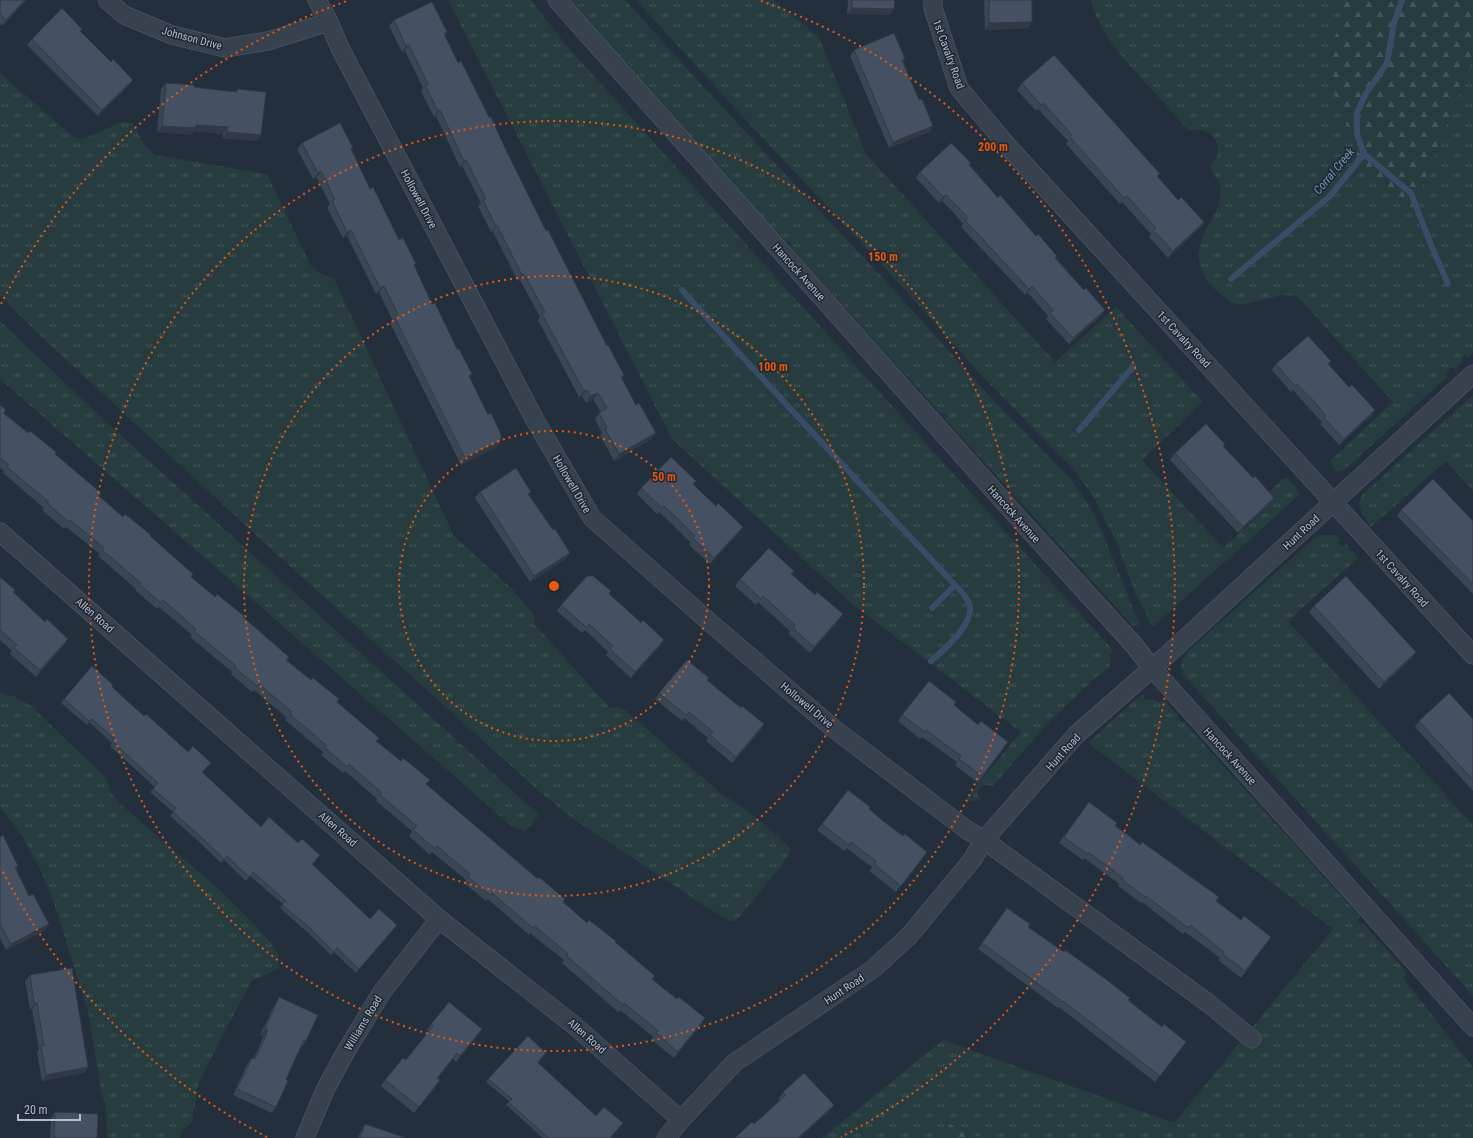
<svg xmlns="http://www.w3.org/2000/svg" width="1473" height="1138" viewBox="0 0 1473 1138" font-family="'Roboto Condensed',sans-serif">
	<defs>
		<pattern id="grass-tufts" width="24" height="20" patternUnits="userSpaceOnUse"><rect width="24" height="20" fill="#263c3f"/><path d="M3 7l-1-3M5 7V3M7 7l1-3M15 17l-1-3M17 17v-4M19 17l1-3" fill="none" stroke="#435659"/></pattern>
		<pattern id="forest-firs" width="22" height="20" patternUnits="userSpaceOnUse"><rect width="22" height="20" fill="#263c3f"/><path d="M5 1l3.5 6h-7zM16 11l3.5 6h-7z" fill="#435659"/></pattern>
	</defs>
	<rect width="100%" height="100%" fill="#242f3e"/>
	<!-- grass -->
	<path fill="url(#grass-tufts)" d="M448,0H531L566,45L601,84L1110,647L1113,652L1109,654L1111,659L1109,667L1095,678L1047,724L993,786C985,784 980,785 977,793L980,800L968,801L966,799L1021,732L851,603L672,439Z
		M569,0H625L710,94L894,290L993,400L1070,478L1090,507L1101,529L1139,623L1140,629L1137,624L1133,626L945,419L947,416L944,413L941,414L790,247L792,245L789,241L786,243L630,70L632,68L629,64L626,66Z
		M636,0H774L819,37L866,154L1055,362L1116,307L1203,402L1142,460L1223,548L1271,504L1265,496L1283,478H1288L1297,489L1299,495L1158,622L1152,626L1135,592L1117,543L1094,498L1076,472L983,377L879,261L770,146Z
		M1091,0H1344L1327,73L1362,169L1413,211L1473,56V353L1468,357L1465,355L1461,359L1463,362L1456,369L1452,367L1446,372L1447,377L1344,470L1337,472L1330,461L1393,402L1297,296L1282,295L1241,305L1231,303L1209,284L1201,269L1198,255L1202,238L1219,205L1221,187L1209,166C1212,163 1215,160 1217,156C1221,144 1214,132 1201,130C1197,129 1193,130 1189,131C1176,116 1163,102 1150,88C1127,62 1099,35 1091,0Z
		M0,73L63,128L75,137L83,139L122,122L132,123L146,147L155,155L267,174L311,266L319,273L334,279L454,536L512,589L534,615V624L610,708L617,707L625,710L724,796C748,808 769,829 789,847L791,849L785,861L737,920L730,921L725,919L575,820L541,793L295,571L48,343L0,296Z
		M0,321L101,417L539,815L525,832L509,824L0,379Z
		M1473,395V491L1446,461L1371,527C1364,516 1356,508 1362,495Z
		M1321,535H1333L1341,539L1338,543L1342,547L1346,544L1358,558L1288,621L1471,823L1473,822V996L1182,673C1179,664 1183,658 1188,651L1316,537Z
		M0,692C4,695 11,695 16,697C21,700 26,703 31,706L107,779L111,793L118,802L220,890L258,928L271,943L278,955L279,968L261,977L252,980L205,1070L198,1086L192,1122L180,1134V1138H107L106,1108L101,1090L88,1011L54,903L41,871L24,839L0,807Z
		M1143,695L1145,700L1151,699L1160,703L1164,700L1179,716L1177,719L1181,722L1183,721L1360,917L1357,920L1360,924L1363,923L1407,973L1403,978L1473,1067V1138H980L949,1124L945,1138H822L943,1040L1174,1123L1333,929L1088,743L1134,701Z"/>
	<!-- forest -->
	<path fill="url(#forest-firs)" d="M1344,0H1473V56L1413,211L1362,169L1327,73Z
		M949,1124L980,1138H945Z"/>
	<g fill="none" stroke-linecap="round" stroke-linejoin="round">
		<!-- stream -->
		<path stroke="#394c67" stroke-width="6" d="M1364,154L1411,193L1429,240L1448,284
			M1231,279L1330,196L1364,154L1357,134V113L1365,95L1387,63L1394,23L1402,0
			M682,290C771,390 864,487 955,585C960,590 966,596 969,603C977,622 944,650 931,661
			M1079,430L1132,368
			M932,608L955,585"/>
		<!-- minor casing -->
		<g stroke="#565f6c" stroke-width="19">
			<path id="minor" d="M107,0L124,15L172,35L225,48L268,41L329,22
				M317,0L329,22L340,48L535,420L592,518L714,626L833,728L967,830L984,840L1208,1003L1252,1039
				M557,0L1013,512L1133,644L1152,668L1473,1027
				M933,0V8L959,88L1005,143L1088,234L1473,655
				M0,532L439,919L575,1026L681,1120
				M305,1138L325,1090L345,1053L382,992L439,919
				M666,1138L681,1120L734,1063L873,969L909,936L972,860L984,840L1076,735L1166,656L1473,374"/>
		</g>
		<!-- minor -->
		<use href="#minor" stroke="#38414e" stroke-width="18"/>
	</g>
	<!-- wall -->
	<path fill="#3b4654" d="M0,0H27L2,26L0,24Z
		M848,0H895L890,15L847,14Z
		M985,0H1032V22L1028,28L985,30L984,1Z
		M394,20L447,32L445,36L458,63L505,148L546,231L607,346L624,375L622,379L652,439L614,461L600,435L602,433L595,419L599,413L601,412L593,399L586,403L582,396L579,397L538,320L540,317L520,280L518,281L493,232H491L478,206L481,203L462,166L460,167L436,116L434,117L421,91L423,88L405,51L402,52L389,26Z
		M80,31L111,62L133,80L128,86L98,116L27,45L32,39Z
		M854,50L905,59L903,62L919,100L933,126L929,132L889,148L850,56Z
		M166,83L194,87L218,90L236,92L237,89L257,141L223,138V134L194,131L191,135L157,132L161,89Z
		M1022,83L1158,177L1178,200L1204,222L1200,228L1168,258L1149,237L1151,234L1122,202L1120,204L1066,144L1068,141L1038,109L1036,111L1017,90Z
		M302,143L352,150L370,189L414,266L432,304L470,377L497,447L461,465L390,323L392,319L379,292L376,294L347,236L343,238L327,208L330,204L317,178L313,179L297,149Z
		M970,165L998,198L1056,258L1084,290L1105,310L1101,316L1069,344L1046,319L1048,316L1028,293L1025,295L961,227L963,224L953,212L942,201L939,203L916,178L920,172Z
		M1331,361L1329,364L1371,416L1339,445L1320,424L1322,422L1307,406L1293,390L1291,392L1272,370L1276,364Z
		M0,405L6,410L4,413L55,454L99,496L123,517L150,536L191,577L215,597L243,617L289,657L287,661L337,702L377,741L426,785L587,923L615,942L653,979L701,1025L674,1058L652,1040L653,1037L640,1026L620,1010L618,1012L562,963L564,960L530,933L529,935L488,899L486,901L464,883L466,880L432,852L430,855L409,836L412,831L376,801L377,799L345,771L343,773L321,755L323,752L285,720L287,718L254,690L252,692L231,674L232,672L190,637L192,635L159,607L157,609L135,590L136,589L98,556L100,554L66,527L64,529L42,510L44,508L3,473L4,471L0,468Z
		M1224,447L1253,478L1274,498L1270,504L1238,533L1170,460L1175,453Z
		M696,481L693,484L739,533L710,564L689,545L690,542L672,524L659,512L657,514L637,494L641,488Z
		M480,492L529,495L553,530L566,559L530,582L475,498Z
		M1401,510L1473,521V594L1397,516Z
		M794,571L792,574L815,595L843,614L838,621L810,653L789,634L790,631L758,602L756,605L735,586L740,579Z
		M0,577L14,592L64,645L36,677L10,654L12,651L0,640Z
		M611,591L609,594L641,623L664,640L660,646L631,678L606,655L608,652L585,630L582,633L557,611L561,605Z
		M1314,606L1416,652L1412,658L1379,689L1309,612Z
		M707,680L741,708L764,724L760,731L732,763L706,741L708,738L684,718L682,721L655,699L659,693Z
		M112,687L144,716L188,752L211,763L202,773L261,827L318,859L312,865L370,919L394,929L356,973L334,952L331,955L306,931L280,908L283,904L250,876L246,881L224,860L221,863L196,839L170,816L173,812L150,792L155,787L110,746L112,743L89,722L87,725L61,703L64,699Z
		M954,705L1004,748L978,783L955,765L957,762L922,737L920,739L898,721L902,715Z
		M1473,719V791L1415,727L1419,721Z
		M1089,802L1115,826L1241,920L1271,937L1241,978L1218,960L1220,958L1185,932L1183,934L1142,902L1141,903L1118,886L1119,884L1102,871L1084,858L1083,860L1059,843Z
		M869,809L923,858L896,892L869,871L872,867L859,858L847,848L844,851L817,830L822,824Z
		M0,837L18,866L16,869L29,896L49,924L44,931L6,950L0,938Z
		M1007,908L1028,927L1128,1000L1162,1027L1186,1042L1155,1082L1059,1007L1058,1008L978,949Z
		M30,975L88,1067L84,1073L42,1081L37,1053L39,1049L32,1009L30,1010L25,981Z
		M279,997L306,1041L302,1047H301L286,1080L276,1107L272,1113L233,1095L247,1064L252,1058H254L257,1051L264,1036L260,1035L275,1004Z
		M431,1024L482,1029L456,1062L453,1059L438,1078L436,1087L414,1113L381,1086L385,1080L406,1060L429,1032L427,1030Z
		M546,1053L538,1063L596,1116L620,1126L610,1138H542L532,1128L506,1105L509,1101L486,1082L488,1079Z
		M783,1092L834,1105L829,1111L800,1138H735L754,1124L780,1100L779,1099Z
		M55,1112L97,1138H50L51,1118Z
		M365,1124L406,1138H358L361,1131Z"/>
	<!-- shaded-wall -->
	<path fill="#303945" d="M25,0H27L2,26L6,20Z
		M852,8L894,9L890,15L847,14Z
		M1032,22L1028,28L985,30L989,23Z
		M409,45L405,51L402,52L406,46Z
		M133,80L128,86L98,116L102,110Z
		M440,110L436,116L434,117L438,111Z
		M196,125L228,127L223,134L194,131L191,135L157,132L162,126Z
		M933,126L929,132L889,148L893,142Z
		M227,132L261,135L257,141L223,138Z
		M466,160L462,166L460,167L464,161Z
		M321,171L317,178L313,179L318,173Z
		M946,195L942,201L939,203L943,197Z
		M1204,222L1200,228L1168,258L1173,251Z
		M497,225L493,232H491L496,226Z
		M351,230L347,236L343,238L347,232Z
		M524,274L520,280L518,281L522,275Z
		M384,286L379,292L376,294L380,288Z
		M1032,286L1028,293L1025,295L1029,289Z
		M1105,310L1101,316L1069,344L1073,338Z
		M587,390L582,396L579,397L584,391Z
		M598,393L593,399L586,403L590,396Z
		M1375,410L1371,416L1339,445L1344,439Z
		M656,433L652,439L614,461L619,454Z
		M501,441L497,447L461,465L465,458Z
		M1274,498L1270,504L1238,533L1243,527Z
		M743,527L739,533L710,564L714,558Z
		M570,553L566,559L530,582L534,576Z
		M843,614L838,621L810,653L814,647Z
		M68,639L64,645L36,677L40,670Z
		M664,640L660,646L631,678L635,672Z
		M1416,652L1412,658L1379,689L1384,682Z
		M764,724L760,731L732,763L736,757Z
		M49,924L44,931L6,950L11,944Z
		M397,925L394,929L356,973L359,969Z
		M34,1003H37L32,1009L30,1010Z
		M705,1018L701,1025L674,1058L678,1052Z
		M265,1029L268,1030L264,1036L260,1035Z
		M482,1029L478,1036L456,1062L460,1056Z
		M457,1053L453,1059L433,1084L437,1078Z
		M88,1067L84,1073L42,1081L46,1075Z
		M440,1080L436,1087L414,1113L419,1107Z
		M834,1105L829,1111L800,1138H798Z"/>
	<!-- building -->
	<path fill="#455162" stroke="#303945" d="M0,0H25L6,20L0,14Z
		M852,0H895L894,9L852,8Z
		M989,0H1032V22L989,23Z
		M432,2L447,32L444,34L451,48L458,63L461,61L489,117H491L505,148L546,231L548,230L607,346L608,345L624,375L621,377L636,405L639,403L656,433L619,454L605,429L607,428L599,413L607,408L598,393L590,396L587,390L584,391L542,314L545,312L524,274L522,275L497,225L496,226L483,200L486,199L466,160L464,161L440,110L438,111L425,85L428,84L409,45L406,46L394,20Z
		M62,8L82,29L80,31L111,62L113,59L133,80L102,110L32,39Z
		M894,33L905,59L902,60L919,100L922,99L933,126L893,142L854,50Z
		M1054,55L1160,174L1157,176L1178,200L1181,197L1204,222L1173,251L1153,230L1156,228L1127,196L1124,198L1070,137L1072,135L1043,103L1041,105L1022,83Z
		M166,83L194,85V87L218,90L237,92V89L266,92L261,135L227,132L228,127L196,125V128L162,126Z
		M340,123L353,148L351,149L370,189L373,187L399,240L403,238L416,264L414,265L432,304L435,303L457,349H459L472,374L469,376L488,415L491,413L501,434V441L465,458L394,316L398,314L384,286L380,288L351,230L347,232L332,201L335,200L328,185L321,171L318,173L302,143Z
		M951,143L971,163L969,165L998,198L1000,195L1036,236L1038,234L1057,256L1055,258L1070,275L1084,290L1086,288L1105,310L1073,338L1050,313L1053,310L1032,286L1029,289L965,220L968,218L957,206L946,195L943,197L920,172Z
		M1308,336L1331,361L1328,364L1339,376L1349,387L1352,385L1375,410L1344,439L1324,418L1326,416L1312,399L1297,384L1295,386L1276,364Z
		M0,405L6,410L3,413L28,433L30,431L56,452L55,454L101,493L99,496L123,517L125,514L151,535L150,536L193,574L191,577L215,597L217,594L244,616L243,617L289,657L286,660L311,680L313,678L339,699L337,702L379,738L376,741L401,761L403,758L430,780L426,784L538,879L539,877L565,899L563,902L587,923L589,920L616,941L615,942L655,976L652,979L664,989L677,999L679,997L705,1018L678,1052L656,1033L658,1031L645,1020L624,1003L623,1005L567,956L568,954L535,926L533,928L492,893L490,895L468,877L470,874L437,846L435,849L413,830L417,826L380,795L382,793L349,764L347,767L325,748L327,746L290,714L292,712L259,684L257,686L235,668L236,666L194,631L196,629L163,600L161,603L139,584L141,583L102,550L104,548L70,520L69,522L47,503L49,502L7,467L9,465L0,458Z
		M1206,424L1225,444L1223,446L1253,478L1255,476L1274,498L1243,527L1175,453Z
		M671,457L696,481L693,484L704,495L716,506L718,503L743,527L714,558L693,538L695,536L677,518L664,506L662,508L641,488Z
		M516,468L531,492L528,494L553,530L555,529L570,553L534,576L480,492Z
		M1433,479L1473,521V584L1401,510Z
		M769,548L794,571L791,574L815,595L817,592L843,614L814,647L793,628L795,625L763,596L761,599L740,579Z
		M587,576H593L611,591L609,594L625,608L641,623L643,620L664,640L635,672L610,649L613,646L589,624L586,627L561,605Z
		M1346,576L1416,652L1384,682L1314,606Z
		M0,577L15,590L13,592L45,622L47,619L68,639L40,670L14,648L17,645L0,630Z
		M687,660L709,678L707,680L720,691L741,708L742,706L764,724L736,757L710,735L713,732L689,712L686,715L659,693Z
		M92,666L113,685L112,687L126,700L144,716L146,714L188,752L193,746L211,763L202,772L261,827L269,817L298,843L302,839L320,855L312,864L370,919L379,909L397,925L359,969L337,948L334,952L309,927L282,905L286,901L253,872L249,877L227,856L224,859L199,835L173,812L176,808L153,789L158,783L113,742L115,739L92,719L89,721L64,699Z
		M929,681L956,702L954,705L978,725L981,721L1008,742L982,776L959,759L961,756L926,730L925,732L902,715Z
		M1449,693L1473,719V780L1419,721Z
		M848,790L870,807L869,809L883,821L903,836L905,834L927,852L901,886L874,864L876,861L864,852L851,842L849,845L822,824Z
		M1089,802L1117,823L1115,826L1128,835L1140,845L1142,842L1219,897L1216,901L1241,920L1244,916L1271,937L1245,971L1223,954L1224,952L1190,925L1188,928L1146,896L1145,897L1122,880L1123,878L1106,865L1088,852L1087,854L1064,837Z
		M3,835L18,866L15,867L29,896L33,894L49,924L11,944L0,924V837Z
		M1007,908L1030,924L1028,927L1064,952L1065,950L1107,980L1130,998L1128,1000L1144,1013L1162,1027L1164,1024L1186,1042L1160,1076L1063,1001V1002L982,943Z
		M72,968L88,1067L46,1075L41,1046H44L37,1003H34L30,975Z
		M279,997L318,1015L306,1041L304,1040L295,1059L286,1080L288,1081L276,1107L237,1089L252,1058L255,1059L262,1045L268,1030L265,1029Z
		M449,1002L482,1029L460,1056L457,1053L437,1078L440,1080L419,1107L385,1080L403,1058L406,1060L417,1046L433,1026L431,1024Z
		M528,1036L546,1053L537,1062L596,1116L604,1107L623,1123L610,1138H548L534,1125L508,1102L512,1099L488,1079Z
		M804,1073L834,1105L798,1138H735L752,1122L754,1124L786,1095L783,1092Z
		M55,1112L98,1114L97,1138H54Z
		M365,1124L406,1138H360Z"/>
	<!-- distance rings -->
	<g fill="none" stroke="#e8590c" stroke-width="2" stroke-dasharray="2 4">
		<circle cx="554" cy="586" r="155"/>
		<circle cx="554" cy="586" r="310"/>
		<circle cx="554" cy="586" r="465"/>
		<path d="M267 1137A621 621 0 0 1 1 868M1 304A621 621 0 0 1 347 1M761 1A621 621 0 0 1 841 1137"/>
	</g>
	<g text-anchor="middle" stroke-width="3" stroke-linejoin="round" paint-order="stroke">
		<!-- street labels -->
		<g font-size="11" fill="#b4bcc9" stroke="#1d2633">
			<text transform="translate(192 38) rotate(15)" y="4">Johnson Drive</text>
			<text transform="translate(949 54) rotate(70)" y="4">1st Cavalry Road</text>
			<text transform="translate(419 199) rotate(62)" y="4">Hollowell Drive</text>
			<text transform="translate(799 272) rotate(48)" y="4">Hancock Avenue</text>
			<text transform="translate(1184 339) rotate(47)" y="4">1st Cavalry Road</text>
			<text transform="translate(572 484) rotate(60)" y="4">Hollowell Drive</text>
			<text transform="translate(1014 514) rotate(48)" y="4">Hancock Avenue</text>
			<text transform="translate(1301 532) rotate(-43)" y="4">Hunt Road</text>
			<text transform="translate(1402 578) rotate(48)" y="4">1st Cavalry Road</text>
			<text transform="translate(95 615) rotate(41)" y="4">Allen Road</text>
			<text transform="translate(807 705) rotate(40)" y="4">Hollowell Drive</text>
			<text transform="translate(1063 752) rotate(-48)" y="4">Hunt Road</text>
			<text transform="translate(1230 756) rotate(48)" y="4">Hancock Avenue</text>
			<text transform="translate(338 829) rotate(41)" y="4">Allen Road</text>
			<text transform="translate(844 989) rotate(-34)" y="4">Hunt Road</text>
			<text transform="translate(363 1023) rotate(-59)" y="4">Williams Road</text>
			<text transform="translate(587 1036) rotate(41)" y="4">Allen Road</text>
		</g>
		<!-- water labels -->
		<g font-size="12" font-style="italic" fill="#7c92b1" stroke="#1d2633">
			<text transform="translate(1334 171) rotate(-50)" y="4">Corral Creek</text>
		</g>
	</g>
	<circle cx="554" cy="586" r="6" fill="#e8590c" stroke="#1d2633" stroke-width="2"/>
	<g font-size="12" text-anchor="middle" font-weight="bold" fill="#e8590c" stroke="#1d2633" stroke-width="3" stroke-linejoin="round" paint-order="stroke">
		<text x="993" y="151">200 m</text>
		<text x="883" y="261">150 m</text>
		<text x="773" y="371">100 m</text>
		<text x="664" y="481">50 m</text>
	</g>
	<!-- scale -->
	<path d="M18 1114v6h62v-6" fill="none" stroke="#b4bcc9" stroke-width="2"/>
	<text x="24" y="1114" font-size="12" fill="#b4bcc9" stroke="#1d2633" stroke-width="3" paint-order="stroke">20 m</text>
</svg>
